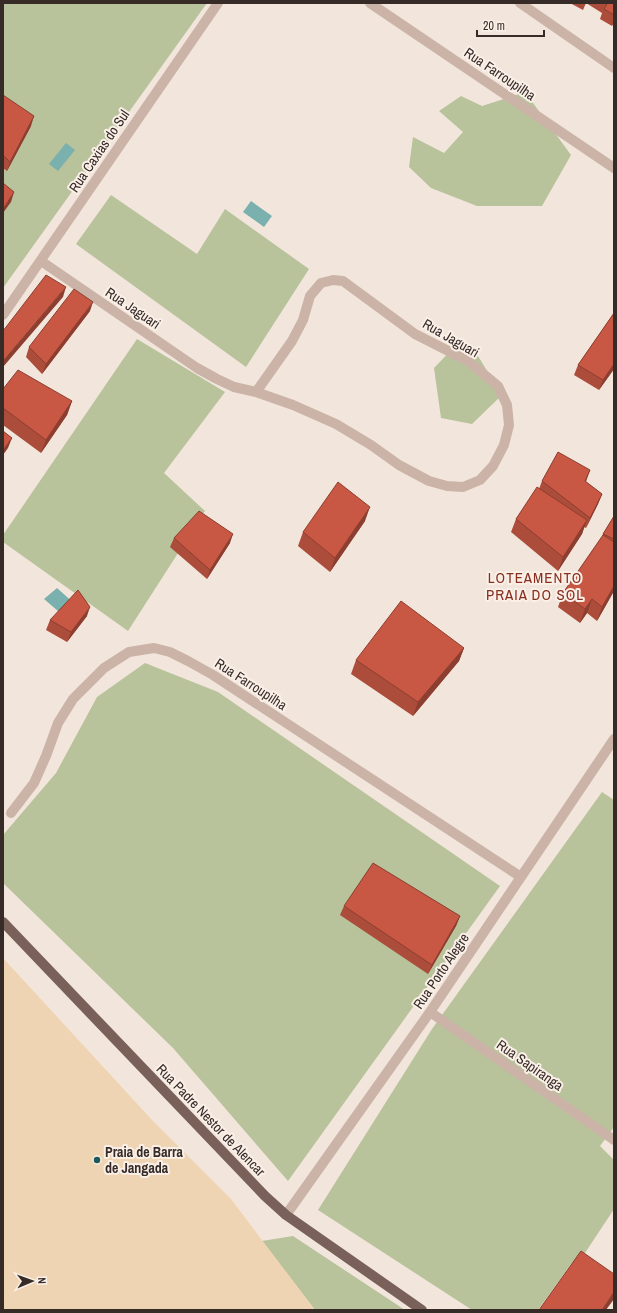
<svg xmlns="http://www.w3.org/2000/svg" width="617" height="1313" viewBox="0 0 617 1313" font-family="'Archivo Narrow',sans-serif">
	<rect width="100%" height="100%" fill="#f2e6dc"/>
	<!-- green -->
	<path fill="#b8c29b" d="M3,3H207L3,288Z
		M525,92L571,155L542,206H477L431,188L409,167L413,137L444,153L463,132L439,111L461,96L482,106Z
		M111,195L197,254L225,209L309,269L246,367L76,244Z
		M137,339L225,392L164,473L205,511L128,631L3,542V535Z
		M457,344L473,348L502,395L472,424L441,418L434,368Z
		M145,663L218,692L500,886L288,1181L173,1048L3,883V835L56,773L97,697Z
		M602,792L614,800V1127L600,1146L614,1160V1209L585,1253L571,1264L538,1310H472L318,1210L432,1029Z
		M293,1236L402,1308L405,1310H315L262,1241Z"/>
	<!-- sand -->
	<path fill="#eed4b2" d="M3,958L153,1121L231,1199L315,1310H3Z"/>
	<!-- water -->
	<path fill="#7ab0ad" d="M66,143L75,150L58,171L49,164Z
		M251,201L272,216L264,227L243,212Z
		M57,588L76,605L65,617L44,599Z"/>
	<g fill="none" stroke-linecap="round" stroke-linejoin="round">
		<!-- minor -->
		<path stroke="#cbb4a7" stroke-width="10" d="M370,3L614,168
			M520,3L614,68
			M41,261L197,368L217,379L234,387L256,392L293,405L336,424L371,445L399,465L429,481L447,486L463,487L480,480L493,466L504,445L509,425L507,405L498,386L468,361L415,334L343,281L333,280L321,283L310,296L303,320L292,341L256,392
			M3,315L218,3
			M11,813L34,783L46,756L58,723L73,699L104,668L129,652L154,648L170,652L188,661L213,675L521,877
			M430,1012L614,1140
			M286,1215L430,1012L614,739"/>
		<!-- major -->
		<path stroke="#796159" stroke-width="10" d="M3,922L265,1196L286,1215L422,1310"/>
	</g>
	<!-- wall -->
	<path fill="#ac4c3a" d="M570,3H614V23L612,26L600,19L602,13L586,3L583,10Z
		M3,95L31,126L7,171L3,168Z
		M90,311L42,374L26,357L29,347Z
		M614,313V369L599,390L574,375L578,365Z
		M3,389L72,401L67,415L41,453L3,425Z
		M590,470L586,482L602,494L598,504L586,528L584,527L582,534L558,571L511,532L516,519L539,489L542,481Z
		M614,516V591L597,621L587,613L580,623L558,607L563,593L602,537L603,534Z
		M365,521L330,572L298,546L303,532Z
		M174,538L230,543L207,579L170,547Z
		M87,616L67,642L46,630L50,620Z
		M464,648L459,661L413,716L351,674L356,660Z
		M344,906L460,916L456,926L428,974L340,915Z"/>
	<!-- shaded-wall -->
	<path fill="#8c3e30" d="M34,116L31,126L7,171L10,162Z
		M14,192L11,202L3,213V209Z
		M66,287L63,297L3,367L4,360Z
		M93,302L90,311L42,374L46,364Z
		M614,364V369L599,390L603,380Z
		M72,401L67,415L41,453L46,440Z
		M12,438L8,448L3,455V450Z
		M602,494L598,504L586,528L590,518Z
		M370,507L365,521L330,572L335,558Z
		M587,520L582,534L558,571L563,557Z
		M233,534L230,543L207,579L210,570Z
		M614,586V591L597,621L602,607Z
		M592,599L587,613L580,623L585,609Z
		M90,607L87,616L67,642L71,632Z
		M464,648L459,661L413,716L418,702Z
		M460,916L456,926L428,974L432,965Z
		M614,1292V1299L606,1310H602Z"/>
	<!-- building -->
	<path fill="#c85844" stroke="#8c3e30" d="M605,3H614V15L604,9L607,4Z
		M3,95L34,116L10,162L3,155Z
		M3,183L14,192L3,209Z
		M46,275L66,287L4,360H3V331Z
		M74,289L93,302L46,364L29,347Z
		M614,313V364L603,380L578,365Z
		M18,370L72,401L46,440L3,408V389Z
		M3,431L12,438L3,450Z
		M558,452L590,470L585,481L602,494L590,518L542,481Z
		M338,482L370,507L335,558L303,532Z
		M537,487L587,520L563,557L516,519Z
		M199,511L233,534L210,570L174,538Z
		M614,516V539L603,534Z
		M603,535L614,542V586L602,607L592,599L585,609L563,593Z
		M78,590L90,607L71,632L50,620Z
		M401,601L464,648L418,702L356,660Z
		M373,863L460,916L432,965L344,906Z
		M581,1251L614,1274V1292L602,1310H539Z"/>
	<!-- markers -->
	<circle fill="#1d5958" stroke="#faf0e8" stroke-width="1.5" cx="97" cy="1160" r="4"/>
	<g text-anchor="middle" stroke-width="4" stroke-linejoin="round" paint-order="stroke">
		<!-- street labels -->
		<g font-size="14" fill="#372b28" stroke="#faf0e8">
			<text transform="translate(500 74) rotate(34)" y="5">Rua Farroupilha</text>
			<text transform="translate(99 151) rotate(-56)" y="5">Rua Caxias do Sul</text>
			<text transform="translate(133 308) rotate(34)" y="5">Rua Jaguari</text>
			<text transform="translate(451 338) rotate(30)" y="5">Rua Jaguari</text>
			<text transform="translate(251 684) rotate(33)" y="5">Rua Farroupilha</text>
			<text transform="translate(441 971) rotate(-56)" y="5">Rua Porto Alegre</text>
			<text transform="translate(530 1065) rotate(35)" y="5">Rua Sapiranga</text>
			<text transform="translate(211 1120) rotate(46)" y="5">Rua Padre Nestor de Alencar</text>
		</g>
		<!-- poi labels -->
		<g font-size="14" font-weight="bold" fill="#372b28" stroke="#faf0e8" text-anchor="start">
			<text x="105" y="1157">Praia de Barra<tspan x="105" dy="16">de Jangada</tspan></text>
		</g>
		<!-- neighbourhood labels -->
		<g font-size="15" letter-spacing="1" fill="#882f1f" stroke="#faf0e8">
			<text x="535" y="583">LOTEAMENTO<tspan x="535" dy="17">PRAIA DO SOL</tspan></text>
		</g>
	</g>
	<!-- border -->
	<rect width="617" height="1313" fill="none" stroke="#372b28" stroke-width="8"/>
	<!-- north arrow -->
	<g transform="translate(32 1281) rotate(88)" stroke="#faf0e8" stroke-width="3" paint-order="stroke">
	<path d="M0-3L7 15L0 10L-7 15Z" fill="#372b28"/>
	<text y="-6" font-size="11" font-weight="bold" text-anchor="middle" fill="#372b28">N</text>
	</g>
	<!-- scale -->
	<path d="M477 30v6h67v-6" fill="none" stroke="#372b28" stroke-width="2"/>
	<text x="483" y="30" font-size="12" fill="#372b28" stroke="#faf0e8" stroke-width="3" paint-order="stroke">20 m</text>
</svg>
